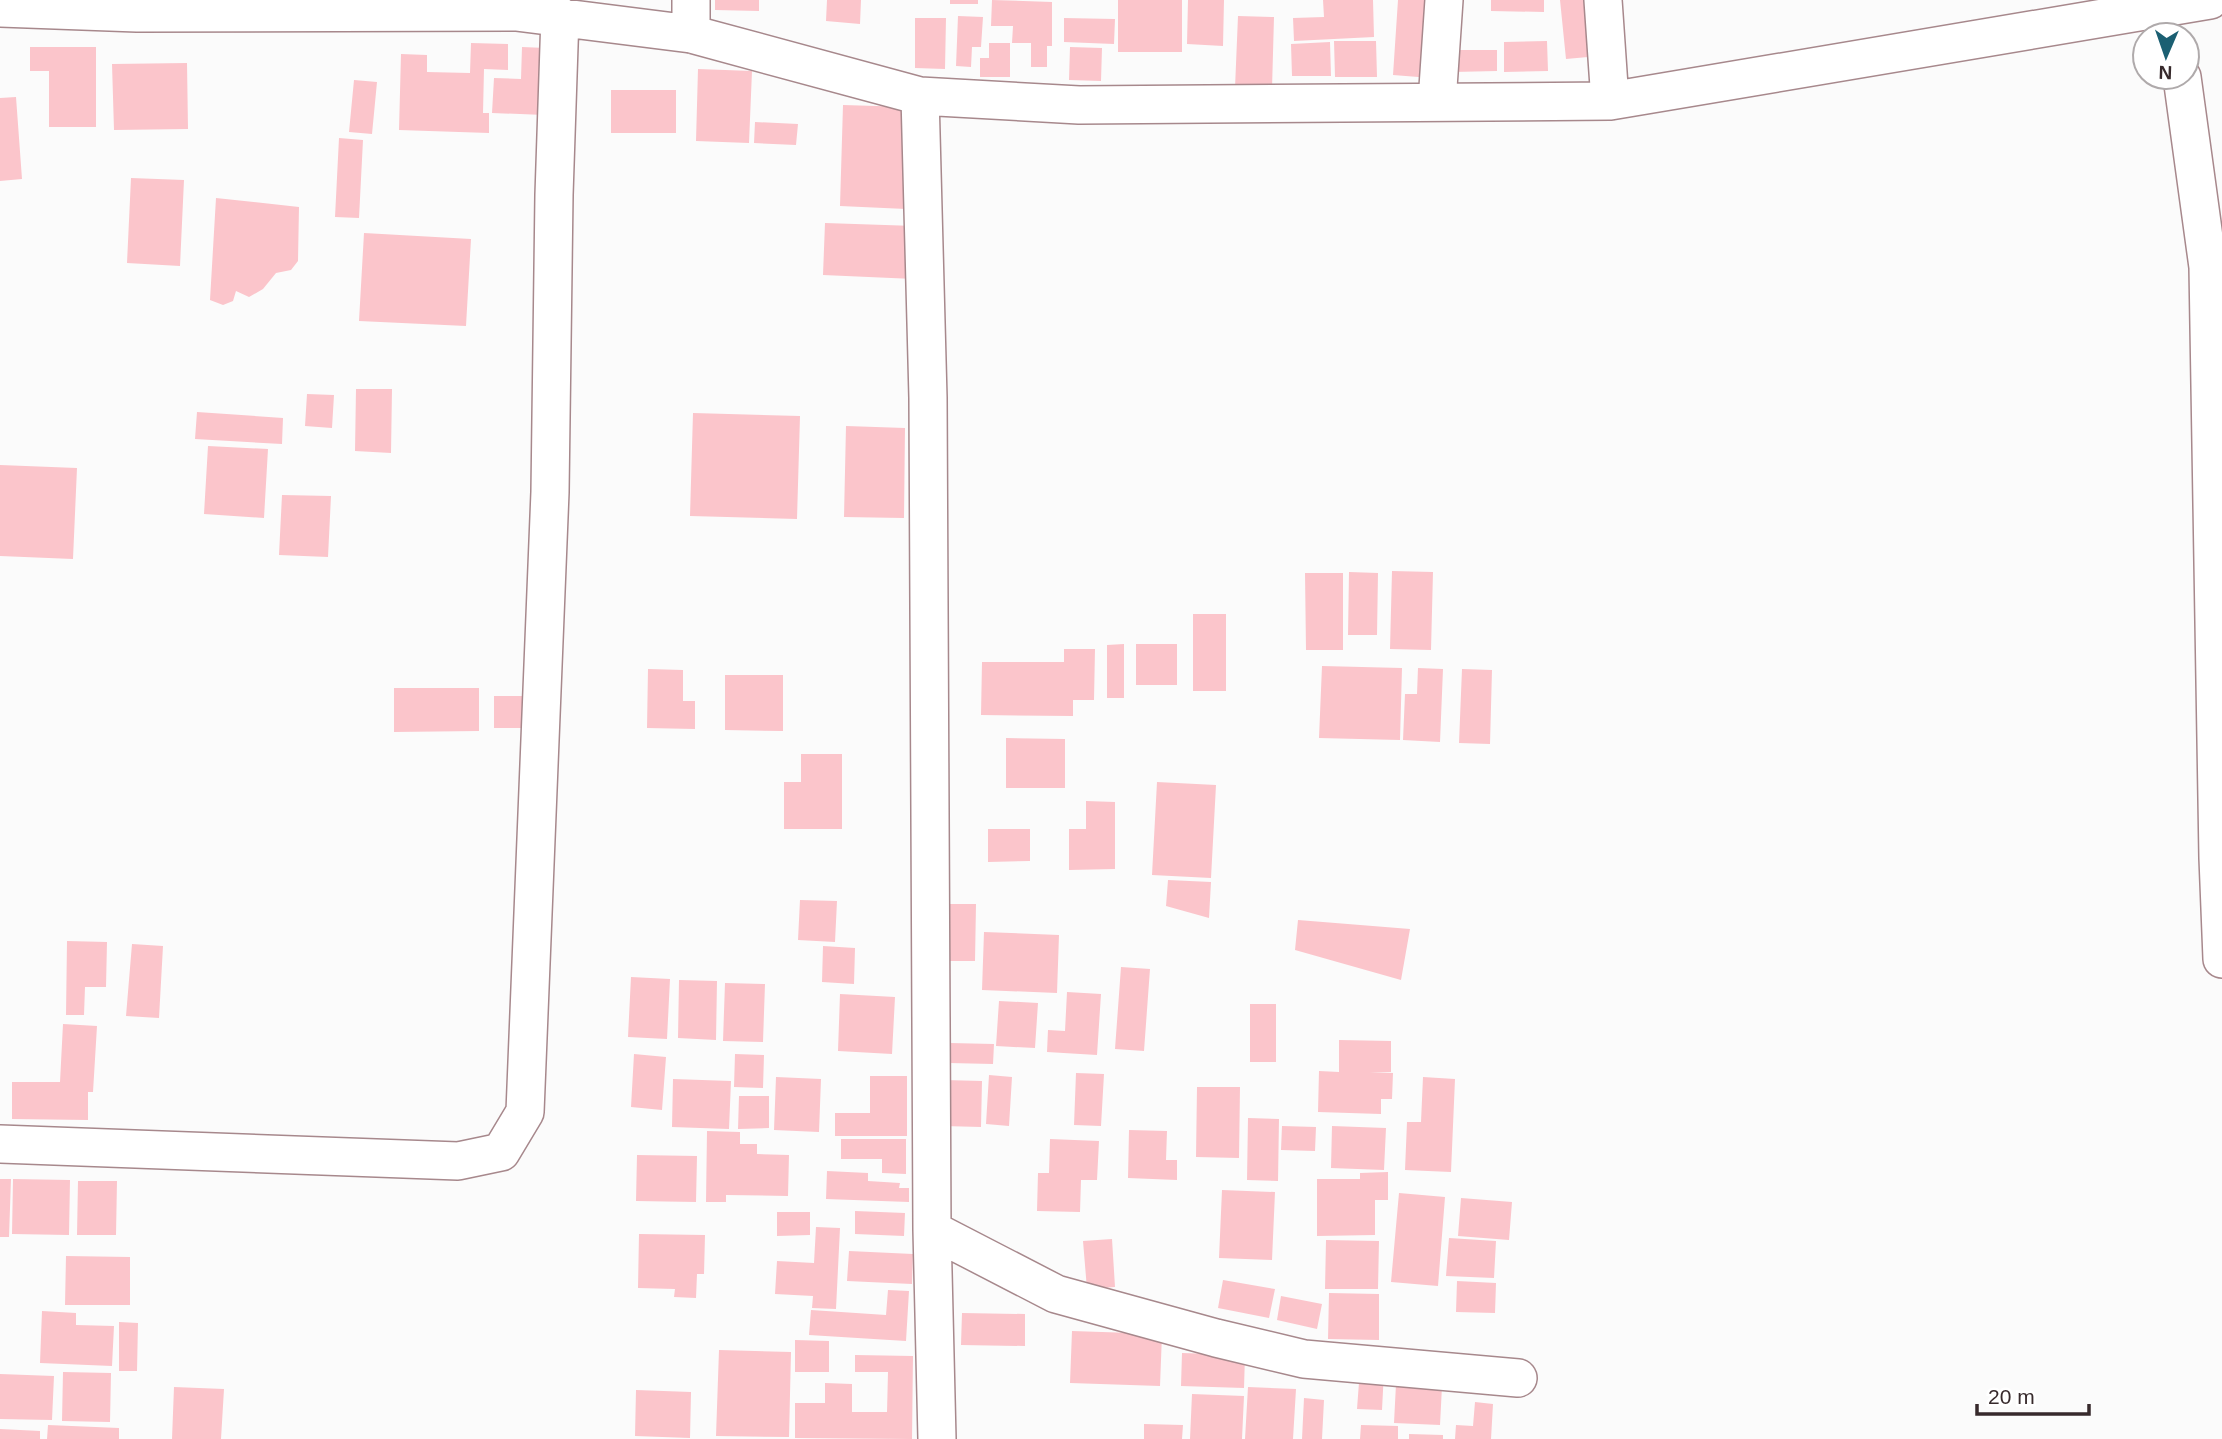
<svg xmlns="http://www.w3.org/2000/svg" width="2222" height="1439" viewBox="0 0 2222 1439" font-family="Helvetica,sans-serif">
	<rect width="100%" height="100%" fill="#fbfbfb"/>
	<!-- building -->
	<path fill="#fbc5cb" d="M715,0H759V11L715,10Z
		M827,0H861L860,24L826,21Z
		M950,0H978V4H950Z
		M992,0L1052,2V46H1047V67H1031V43H1012L1013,26H991Z
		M1118,0H1182V52H1118Z
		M1188,0H1224L1223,46L1187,44Z
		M1323,0H1373L1374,37L1294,41L1293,18L1324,17Z
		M1398,0H1436L1431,78L1393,75Z
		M1491,0H1544V12L1491,11Z
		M1560,0H1593L1599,56L1566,59Z
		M958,16L983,17L981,47H972L971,67L956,66Z
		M1238,16L1274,17L1272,89L1235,88Z
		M915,18H946L945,69L915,68Z
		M1064,18L1115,19L1114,44L1064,42Z
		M1334,41H1376L1377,77H1335Z
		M1547,41L1548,71L1504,72V42Z
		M1330,42L1331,76H1292L1291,44Z
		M471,43L508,44V70L484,69L483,113H489V133L399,130L401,54L427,55V72L470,73Z
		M989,43H1010V77H980V58H989Z
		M30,47H96V127H49V71H30Z
		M522,47L546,48L544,115L492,113L494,78L521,79Z
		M1070,47L1102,48L1101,81L1069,80Z
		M1453,50H1497V71L1453,72Z
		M187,63L188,129L114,130L112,64Z
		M698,69L752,71L749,143L696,141Z
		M354,80L377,82L372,134L349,132Z
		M611,90H676V133H611Z
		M16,97L22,179L0,181V98Z
		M843,105L910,107L906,209L840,206Z
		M755,122L798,124L796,145L754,143Z
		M339,138L363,140L359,218L335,217Z
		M131,178L184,180L180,266L127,263Z
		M216,198L299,207L298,261L291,270L276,273L263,289L249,297L236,291L233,301L223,305L210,300Z
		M825,223L915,226L914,279L823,275Z
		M364,233L471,239L466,326L359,321Z
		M356,389H392L391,453L355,451Z
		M307,394L334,395L332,428L305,426Z
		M197,412L283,418L282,444L195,439Z
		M693,413L800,416L797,519L690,516Z
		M846,426L905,428L904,518L844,517Z
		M208,446L268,449L264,518L204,514Z
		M0,465L77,468L73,559L0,556Z
		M282,495L331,496L328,557L279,555Z
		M1392,571L1433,572L1431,650L1390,649Z
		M1349,572L1378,573L1377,635H1348Z
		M1305,573H1343V650H1306Z
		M1193,614H1226V691H1193Z
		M1124,644V698H1107V645Z
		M1136,644H1177V685H1136Z
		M1064,649H1095L1094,700H1073V716L981,715L982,662H1064Z
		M1322,666L1402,668L1400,740L1319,738Z
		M1418,668L1443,669L1440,742L1403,740L1405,694H1417Z
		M648,669L683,670V701H695V729L647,728Z
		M1462,669L1492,670L1490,744L1459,743Z
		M725,675H783V731L725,730Z
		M394,688H479V731L394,732Z
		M494,696H533V728H494Z
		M1006,738L1065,739V788H1006Z
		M801,754H842V829H784V782H801Z
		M1157,782L1216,785L1211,878L1152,875Z
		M1086,801L1115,802V869L1069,870V829H1086Z
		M988,829H1030V861L988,862Z
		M1168,880L1211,882L1209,918L1166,906Z
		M800,900L837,901L835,942L798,940Z
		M945,904H976L975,961H943Z
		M1298,920L1410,929L1401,980L1295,950Z
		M984,932L1059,935L1057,993L982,990Z
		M67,941L107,942L106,987H85L84,1015H66Z
		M132,944L163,946L159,1018L126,1016Z
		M823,946L855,948L854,984L822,982Z
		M1121,967L1150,969L1144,1051L1115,1049Z
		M631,977L670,979L667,1039L628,1037Z
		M679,980L717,981L716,1040L678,1038Z
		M725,983L765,984L763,1042L723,1041Z
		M1067,992L1101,994L1097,1055L1047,1052L1048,1030L1065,1031Z
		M840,994L895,997L892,1054L838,1051Z
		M999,1001L1038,1003L1035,1048L996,1046Z
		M1250,1004H1276V1062H1250Z
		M63,1024L97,1026L93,1092H88V1120L12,1119V1082H60Z
		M1339,1040L1391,1041V1072H1370L1393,1073L1392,1099H1381V1114L1318,1112L1319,1071L1339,1072Z
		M950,1043L994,1044L993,1064L949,1063Z
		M634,1054L666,1057L662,1110L631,1107Z
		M735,1054L764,1055L763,1088L734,1087Z
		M1076,1073L1104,1074L1101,1126L1074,1125Z
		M989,1075L1012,1077L1009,1126L986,1124Z
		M870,1076H907V1136H835V1113H870Z
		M776,1077L821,1079L819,1132L774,1130Z
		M1423,1077L1455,1079L1451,1172L1405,1170L1407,1122H1421Z
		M673,1079L731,1081L729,1129L672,1127Z
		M944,1080L982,1081L981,1127L943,1126Z
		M1197,1087H1240L1239,1158L1196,1157Z
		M739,1096H769V1128L738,1129Z
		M1248,1118L1279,1119L1278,1181L1247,1180Z
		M1282,1126L1316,1127L1315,1151L1281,1150Z
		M1332,1126L1386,1128L1384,1170L1331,1168Z
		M1129,1130L1167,1131L1166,1160H1177V1180L1128,1178Z
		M707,1131L740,1132V1144H757V1154L789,1155L788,1196L726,1195V1202H706Z
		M841,1139H906V1174L882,1173V1159H841Z
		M1050,1139L1099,1141L1097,1180H1081L1080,1212L1037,1211L1038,1173H1049Z
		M637,1155L697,1156L696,1202L636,1201Z
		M827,1171L868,1173V1181L900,1183L899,1188H909V1202L826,1199Z
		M1388,1172V1200H1375V1235L1317,1236V1179H1360V1173Z
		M0,1179H11L9,1237H0Z
		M13,1179L70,1180L69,1235L12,1234Z
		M78,1181H117L116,1235H77Z
		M1222,1190L1275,1192L1272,1260L1219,1258Z
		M1399,1193L1445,1197L1438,1286L1391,1282Z
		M1461,1198L1512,1202L1509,1240L1458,1236Z
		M855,1211L905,1213L904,1236L855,1234Z
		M777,1212H810V1235L777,1236Z
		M816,1227L840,1228L836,1309L812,1308L813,1296L775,1294L777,1261L814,1263Z
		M639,1234L705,1235L704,1274H697L696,1298L674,1297L675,1289L638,1288Z
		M1449,1238L1496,1241L1494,1278L1446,1276Z
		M1112,1239L1115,1287L1087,1289L1083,1241Z
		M1326,1240L1379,1241L1378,1289H1325Z
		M849,1251L913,1254L912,1284L847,1281Z
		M66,1256L130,1257V1305H65Z
		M1223,1280L1275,1289L1269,1318L1218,1308Z
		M1457,1281L1496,1283L1495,1313L1456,1312Z
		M888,1290L909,1291L906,1341L809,1335L811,1310L886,1315Z
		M1329,1293L1379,1294V1340L1328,1339Z
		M1281,1296L1322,1304L1317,1329L1277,1320Z
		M42,1311L76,1313V1325L114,1326L112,1366L40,1363Z
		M962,1313L1025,1314V1346L961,1345Z
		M119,1322L138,1323L137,1371H119Z
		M1072,1331L1162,1334L1160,1386L1070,1383Z
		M795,1340L829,1341V1372H795Z
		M719,1350L791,1352L789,1437L716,1436Z
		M1182,1353L1245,1355L1244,1388L1181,1386Z
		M855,1355L913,1356L912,1439L795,1438V1403H825V1383L852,1384V1412H887L888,1372H855Z
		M1360,1369L1384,1371L1382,1410L1357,1409Z
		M63,1372L111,1373L110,1422L62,1421Z
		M0,1374L54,1376L52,1420L0,1419Z
		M1396,1384L1442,1386L1440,1425L1394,1423Z
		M174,1387L224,1389L221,1439H172Z
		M1248,1387L1296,1389L1293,1439H1245Z
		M636,1390L691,1392L690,1438L635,1436Z
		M1192,1394L1244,1396L1242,1439H1190Z
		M1304,1398L1324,1400L1322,1439H1302Z
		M1475,1402L1493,1404L1491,1439H1455L1456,1425L1473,1426Z
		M1144,1424L1183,1425L1182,1439H1144Z
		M48,1425L119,1428V1439H47Z
		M1361,1425L1398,1426V1439H1360Z
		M0,1429L40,1431V1439H0Z
		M1409,1434L1443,1435V1439H1409Z"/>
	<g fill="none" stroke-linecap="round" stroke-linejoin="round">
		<!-- minor casing -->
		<g stroke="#a7888c" stroke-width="40">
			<path id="minor" d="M691,0V34
				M1603,0L1610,101
				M0,8L137,13L516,12L691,34L920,96L1079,105L1610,101L2210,0
				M2182,77L2208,267L2218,858L2222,959
				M920,96L928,398L932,1230L937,1439
				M1437,102L1444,0
				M0,1144L458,1161L501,1152L525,1112L550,492L554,195L560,16
				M932,1230L1056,1294L1216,1338L1304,1359L1518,1378"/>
		</g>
		<!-- minor -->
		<use href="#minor" stroke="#fff" stroke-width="37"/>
	</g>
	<!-- north arrow -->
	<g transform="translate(2166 56) rotate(182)"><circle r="33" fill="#ffffff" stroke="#afaaab" stroke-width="2"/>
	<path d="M0-5L12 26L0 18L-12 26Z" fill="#1b5f72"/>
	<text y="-10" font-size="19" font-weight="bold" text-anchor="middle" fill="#372a2c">N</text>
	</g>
	<!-- scale -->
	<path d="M1977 1404v10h112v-10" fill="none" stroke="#372a2c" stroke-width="3.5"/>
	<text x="1988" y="1404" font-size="21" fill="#372a2c" stroke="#ffffff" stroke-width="5" paint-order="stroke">20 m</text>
</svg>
